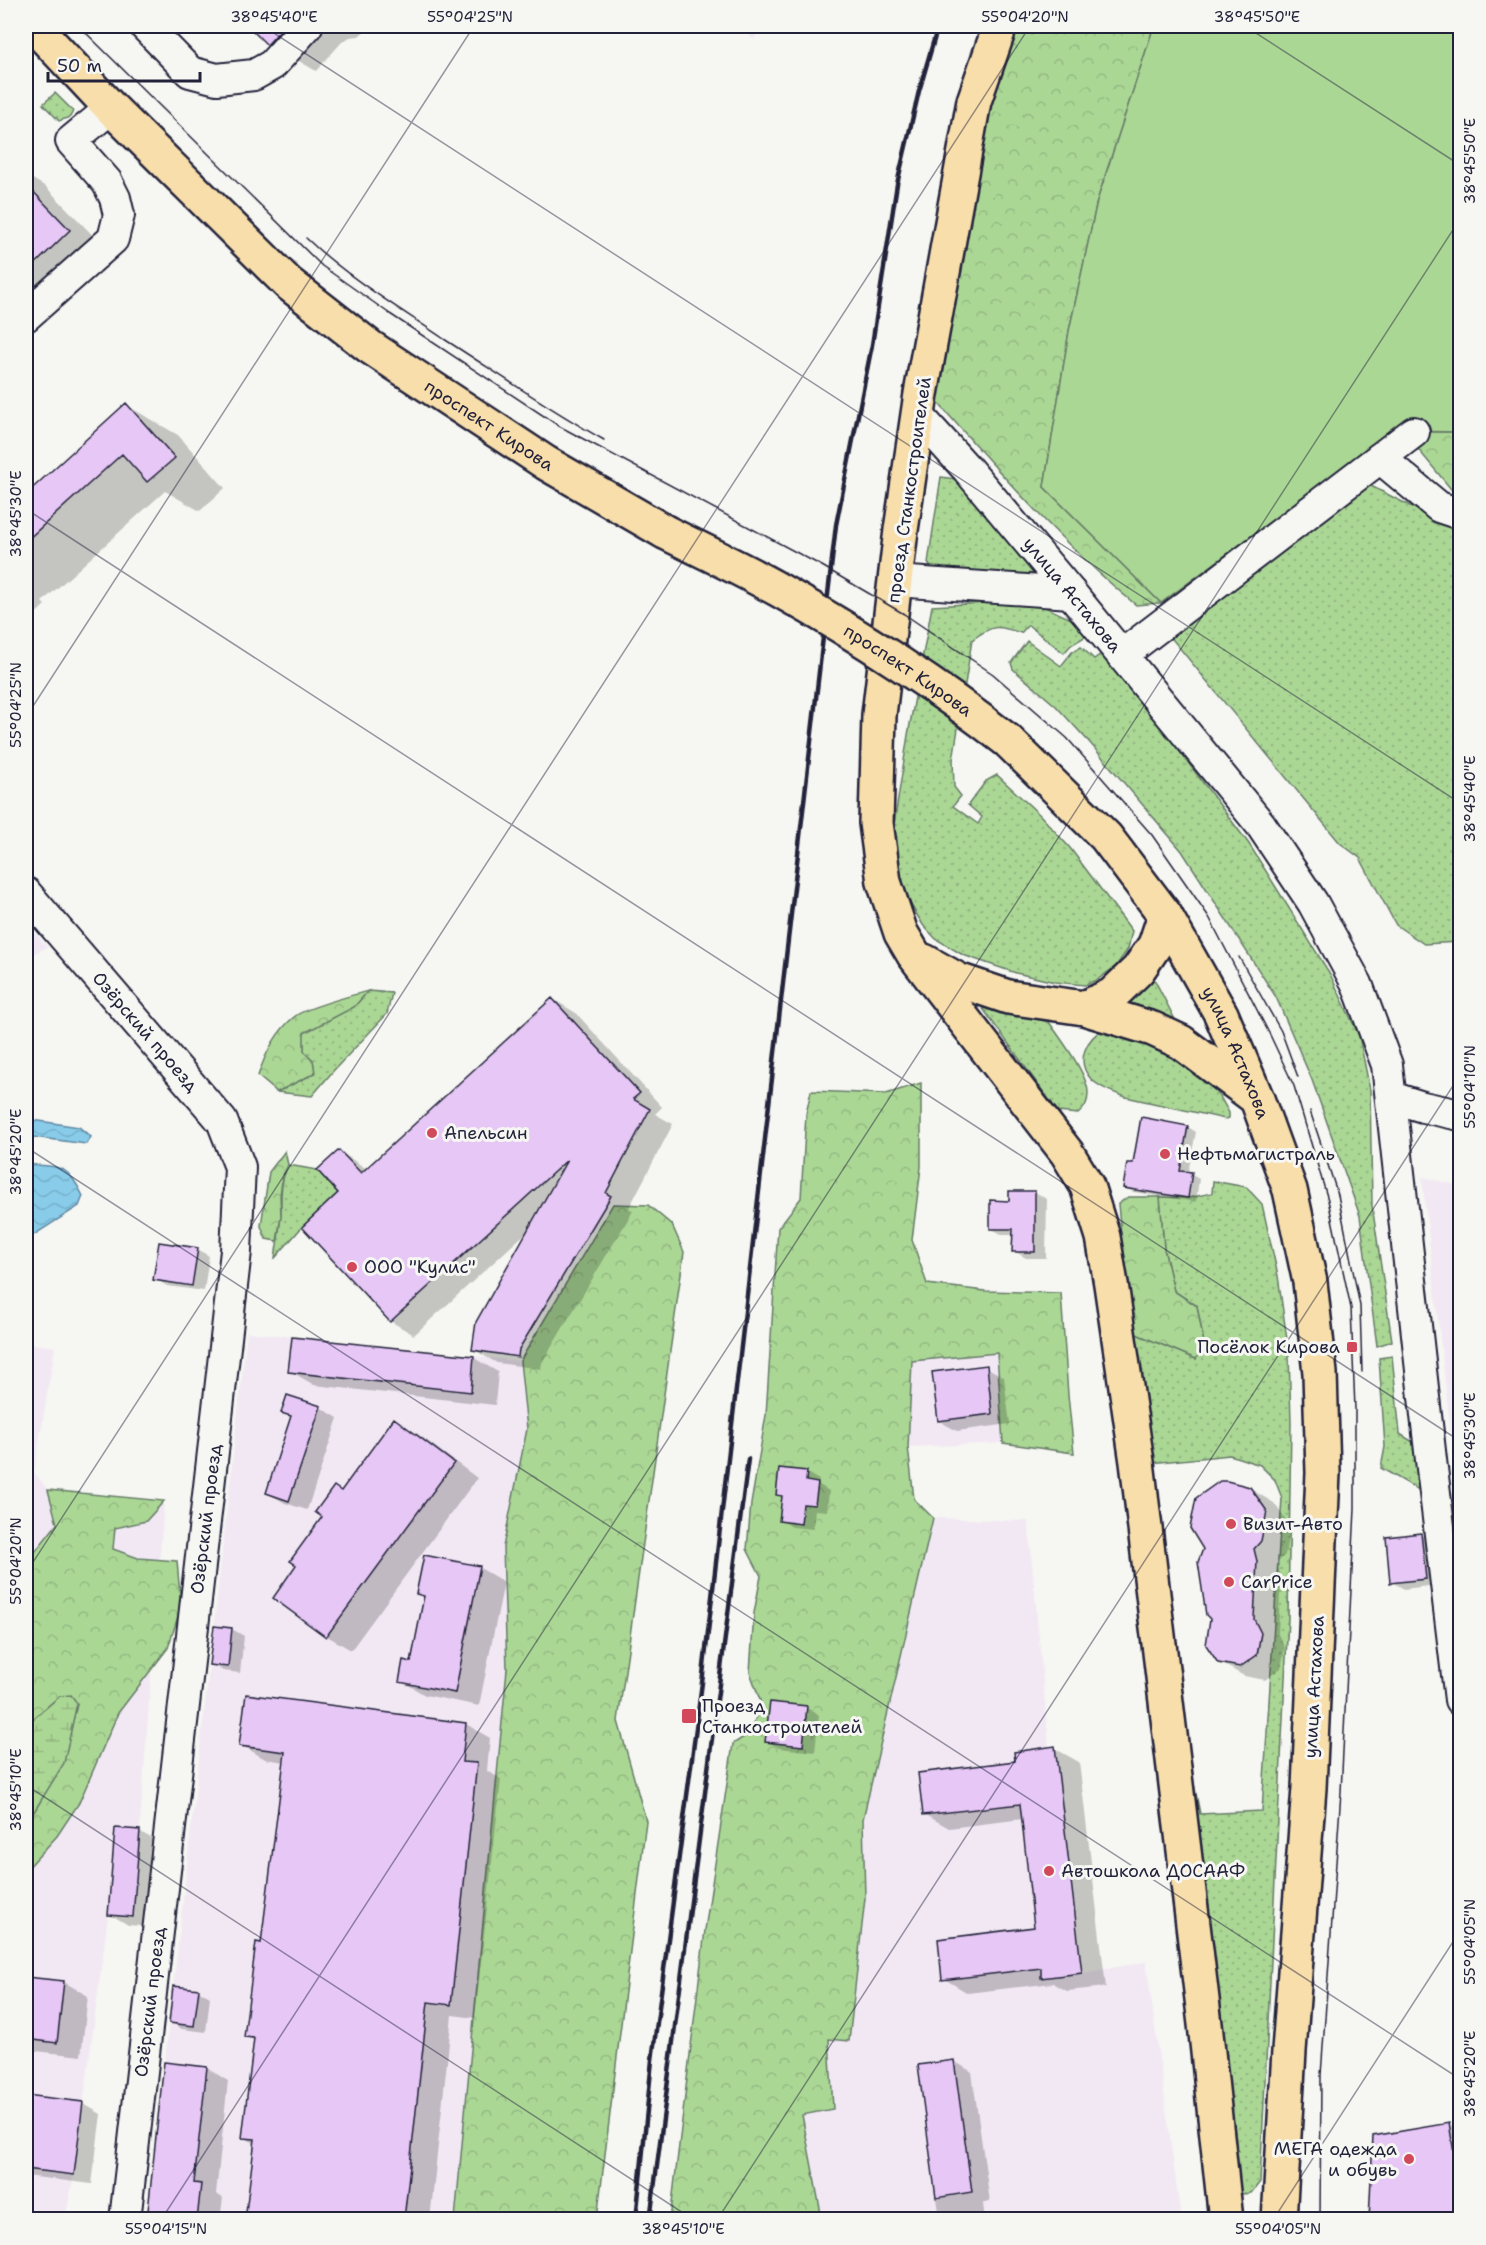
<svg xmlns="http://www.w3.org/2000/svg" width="1486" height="2245" viewBox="0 0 1486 2245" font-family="'Shantell Sans',sans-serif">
	<defs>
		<pattern id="grass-dots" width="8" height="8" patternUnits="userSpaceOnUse" patternTransform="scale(1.5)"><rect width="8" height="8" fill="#abd795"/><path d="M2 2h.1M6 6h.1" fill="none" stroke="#93b881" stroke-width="1.8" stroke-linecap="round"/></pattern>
		<pattern id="forest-crowns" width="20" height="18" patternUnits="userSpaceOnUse" patternTransform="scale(1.5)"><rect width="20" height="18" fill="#abd795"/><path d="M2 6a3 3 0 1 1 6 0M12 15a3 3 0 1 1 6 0" fill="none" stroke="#93b881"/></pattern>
		<pattern id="wetland-marsh" width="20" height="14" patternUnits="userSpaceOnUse" patternTransform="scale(1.5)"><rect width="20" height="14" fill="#abd795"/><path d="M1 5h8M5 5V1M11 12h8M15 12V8" fill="none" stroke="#93b881"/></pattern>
		<pattern id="water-waves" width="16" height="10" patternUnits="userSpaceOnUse" patternTransform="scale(1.5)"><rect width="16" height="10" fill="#88cce9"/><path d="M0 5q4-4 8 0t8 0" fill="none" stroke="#75afc9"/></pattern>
	</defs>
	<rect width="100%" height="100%" fill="#f6f6f2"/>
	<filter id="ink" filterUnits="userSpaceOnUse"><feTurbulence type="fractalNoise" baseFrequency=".0167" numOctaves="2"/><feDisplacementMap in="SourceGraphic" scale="12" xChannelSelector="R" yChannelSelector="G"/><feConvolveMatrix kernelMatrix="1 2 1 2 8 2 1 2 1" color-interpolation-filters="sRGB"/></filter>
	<g filter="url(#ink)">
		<!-- built -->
		<path fill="#f1e8f3" d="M739,26H765L753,39Z
			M26,923L47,947L26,958Z
			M1422,1177L1460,1186V1513Z
			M247,1332L520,1361L527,1429L503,1547L507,1669L455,2219L147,2220Z
			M26,1343L55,1347L34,1472L48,1490L164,1501L133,1917L108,1916L74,2175L65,2219L26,2220Z
			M998,1353L1003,1443L908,1447L912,1360Z
			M933,1518L1028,1521L1049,1747L1082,1973L1146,1962L1181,2219H822L802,2114L833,2109L829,2039L849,2041L865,1898L863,1819Z"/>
		<!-- grass -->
		<path fill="url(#grass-dots)" stroke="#667c68" stroke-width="1.5" d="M55,93L73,111L70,117L59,121L43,104Z
			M941,477L963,480L1027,560L1036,575L1035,581L937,577L928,563Z
			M1367,484L1426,514L1460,528V940L1458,942L1424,944L1396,925L1360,858L1340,843L1168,634Z
			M985,603L1045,607L1071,619L1086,636L1071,645L1064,653L1028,625L1021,633C998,625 993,624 972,640L953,760L954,787L961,796L953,806L978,824L982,817L968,805L986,781L997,775L1040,815L1070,848L1132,931L1128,949L1116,966L1097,980L1085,985L1055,982L1016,973L963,955L936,939L923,925L902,890L891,844L908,735L932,606Z
			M1027,641L1061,666L1072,652L1081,647L1094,659L1101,654L1162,728L1249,844L1330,974L1359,1036L1370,1090L1372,1205L1392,1341L1377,1346L1360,1216L1312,1080L1276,997L1182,851L1090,743L1056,706L1013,669L1011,663Z
			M1147,965L1184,1037L1123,1002Z
			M368,991L392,993L387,1014L334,1070L312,1096L277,1092L315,1073L313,1060L304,1051L303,1033L354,1007Z
			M981,1006L1049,1022C1060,1038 1088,1074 1088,1093C1088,1103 1085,1108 1078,1114L1058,1112Z
			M1106,1027L1135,1029L1201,1076L1219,1095L1229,1113V1118L1225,1119L1126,1097C1114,1093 1100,1088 1091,1079C1074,1060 1087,1038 1106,1027Z
			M288,1165L317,1170L338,1193L302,1227L275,1258C277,1244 280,1229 281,1215C281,1197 280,1182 288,1165Z
			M1213,1181L1246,1187L1262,1204L1278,1276L1289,1354L1291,1423L1288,1618L1260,2182L1251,2193L1243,2194L1239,2191L1175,1687L1200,1814L1262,1811L1282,1498L1275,1480L1260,1465L1230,1455L1151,1463L1127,1330L1196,1359L1204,1344L1197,1306L1174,1291L1164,1249L1160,1197L1188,1198L1212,1193Z
			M1392,1356L1400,1434L1421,1447L1424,1493L1381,1468L1385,1447L1379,1358Z"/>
		<!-- forest -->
		<path fill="url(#forest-crowns)" stroke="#667c68" stroke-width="1.5" d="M1014,26H1154L1097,201L1069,331L1044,487L1161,603L1136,605C1058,541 992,464 926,389L956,247L1002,58Z
			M1423,432H1460V500L1413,443Z
			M368,991L354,1007L304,1033V1051L313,1060L315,1073L277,1092L258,1076C265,1054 276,1032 294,1017C304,1008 353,995 368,991Z
			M921,1083V1167L912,1240L927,1284L985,1291L1061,1293L1068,1395L1074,1453L1003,1443L997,1353L912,1361L908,1447L914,1499L933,1518L863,1819L865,1898L849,2041L829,2039L833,2109L802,2115L822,2219L670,2220L705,1930L733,1744L750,1733L761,1703L750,1672L754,1613L761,1576L747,1549L751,1504L766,1415L778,1228L801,1198L806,1114L811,1091L886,1094Z
			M285,1151L288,1165L283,1175L280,1195L281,1216L277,1241L266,1239L261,1226L269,1172Z
			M1128,1197H1160L1164,1249L1174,1291L1197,1306L1204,1344L1196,1359L1127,1330L1125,1278L1118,1204Z
			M613,1204L648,1205L672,1225L684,1252L618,1721L646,1821L597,2219H455L507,1669L503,1547L527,1429L520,1361Z
			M48,1490L164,1501L146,1521L115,1528L113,1549L138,1558L177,1561L181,1607L168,1648L118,1713L79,1803L57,1836L26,1870V1820L32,1815L63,1763L77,1704L60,1696L26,1725V1563L57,1524Z"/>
		<!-- wetland -->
		<path fill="url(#wetland-marsh)" stroke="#667c68" stroke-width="1.5" d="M71,1695L77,1703L64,1763L32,1815L26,1820V1725L60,1696Z"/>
		<!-- green -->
		<path fill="#abd795" stroke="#667c68" stroke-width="1.5" d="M1154,26H1460V432L1393,431L1161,603L1044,487L1069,331L1097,201Z"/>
		<!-- water -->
		<path fill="url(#water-waves)" stroke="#5f88a3" stroke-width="1.5" d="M26,1119L79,1127L91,1137L86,1144L26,1136Z
			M26,1164C59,1167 67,1163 83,1196L79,1206L26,1240Z"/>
		<!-- shadow -->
		<path fill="#0003" d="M247,26H364L367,29L359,36L350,37L342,42L316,71L258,37Z
			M26,156L30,161L26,166Z
			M26,175L46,187L111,254L26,312Z
			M126,405L178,435L225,488L200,511L165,491L42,602L45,605L26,623V496Z
			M553,999L576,1013L662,1107L655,1114L673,1124L629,1208L633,1211L542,1363L541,1369L497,1363L474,1350L529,1230L414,1335L390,1321L341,1193L339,1151L367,1169Z
			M1143,1119L1188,1127L1196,1132L1188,1173L1199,1179L1196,1202L1133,1192L1125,1187L1134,1165Z
			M1035,1192L1047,1199L1046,1258H1026L1014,1251V1235H1003L992,1229L1010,1202Z
			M197,1249L209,1256L204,1291L167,1286L155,1279Z
			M1460,1288V1328L1454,1324Z
			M474,1358L498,1372L495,1405L314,1385L290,1371Z
			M986,1367L1004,1377L1010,1424L957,1431L939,1421Z
			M320,1407L338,1418L307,1510L285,1503L267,1493L292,1418L283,1412Z
			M394,1420L418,1434L477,1478L351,1650L327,1636L298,1565L324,1517Z
			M781,1470L807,1473L819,1480L818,1484L829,1491L827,1511L815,1510L813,1529L792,1527L781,1520L783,1497L777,1494Z
			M1249,1488L1274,1503L1290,1526L1285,1555L1277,1563L1281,1576L1278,1634L1285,1648L1281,1668L1265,1680L1244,1676L1219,1662Z
			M1421,1535L1433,1542L1437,1585L1404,1589L1392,1582Z
			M425,1557L480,1568L504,1582L479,1706L425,1695L401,1681L412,1664L425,1598L417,1594Z
			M232,1629L244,1636L240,1673L223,1671L211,1664Z
			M807,1708L819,1715L815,1752L779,1748L767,1741Z
			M466,1724L490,1738L487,1771L501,1779L475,2018L452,2015L430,2220H246L256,2144L243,2137L255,2041L245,2036L262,1945L285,1762L265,1759L241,1745Z
			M1054,1748L1079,1762L1106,1987L1067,1991L1053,1983L968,1993L944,1979L1036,1929L1023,1819L949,1828L924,1814L1016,1762Z
			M139,1831L158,1842L151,1927L128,1925L110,1914Z
			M26,1978L64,1982L88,1996L81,2056L26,2050Z
			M198,1990L210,1997L206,2032L182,2029L170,2022Z
			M954,2061L972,2072L990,2202L983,2203L985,2220H940L919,2066Z
			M207,2068L228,2081L216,2194L223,2198L220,2220H149Z
			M26,2096L82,2103L101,2114L92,2184L26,2176Z
			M1449,2124L1460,2131V2220Z"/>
		<!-- building -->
		<path fill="#e6c7f5" stroke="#22223b" stroke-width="1.5" d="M248,26H284L267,45Z
			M26,184L70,230L26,273Z
			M126,403L175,458L147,482L122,454L26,541V494Z
			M552,998L640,1093L633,1099L650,1109L606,1193L611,1196L519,1349L518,1357L472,1350L476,1322L567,1160L390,1322L302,1227L338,1193L317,1170L339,1150L361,1173Z
			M1141,1117L1188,1126L1180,1171L1192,1172L1188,1198L1123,1188L1127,1163H1133Z
			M1009,1191H1035V1252H1012L1013,1229H990V1200L1009,1201Z
			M159,1242L198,1248L192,1286L153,1280Z
			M292,1337L474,1356L471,1392L288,1372Z
			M987,1365L992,1414L938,1421L932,1372Z
			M287,1395L321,1406L289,1501L266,1493L291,1416L281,1413Z
			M394,1418L454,1463L326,1637L273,1598L296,1565L290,1561L322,1517L315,1512L334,1486L341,1491Z
			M779,1468L807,1471L806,1481L818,1483L815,1505L803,1504L801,1524L779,1521L782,1496L776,1495Z
			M1220,1481H1227L1250,1487L1267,1511L1261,1541L1254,1549L1257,1561L1254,1619L1261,1633L1257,1655L1240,1667L1218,1663L1206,1645L1210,1619L1206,1615L1198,1562L1203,1549L1190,1528L1196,1498Z
			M1421,1533L1426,1579L1390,1583L1386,1537Z
			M424,1555L480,1566L455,1693L399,1682L403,1660L411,1662L424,1596L416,1594Z
			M214,1626L232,1628L228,1667L209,1665Z
			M246,1694L466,1723L462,1762L477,1763L451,2005L428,2002L404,2220H245L255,2139L242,2138L254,2038L244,2037L256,1942L261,1943L285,1752L239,1746Z
			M770,1702L807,1706L803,1746L765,1742Z
			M1055,1746L1082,1973L1041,1978V1968L942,1980L938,1939L1034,1927L1020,1804L923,1815L918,1773L1015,1761L1014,1752Z
			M115,1828L140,1830L133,1917L108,1915Z
			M26,1977L64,1981L57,2043L26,2039Z
			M173,1986L199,1989L194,2026L169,2023Z
			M954,2060L972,2192L936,2198L918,2065Z
			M164,2062L207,2067L194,2183L201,2184L197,2220H147Z
			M26,2095L83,2102L74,2175L26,2169Z
			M1449,2123L1461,2196V2220H1369L1373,2136Z"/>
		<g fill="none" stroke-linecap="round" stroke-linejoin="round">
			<!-- minor casing -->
			<g stroke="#22223b" stroke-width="34">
				<g id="minor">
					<path d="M145,26L190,72L217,79L254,75L272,65L307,26"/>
					<path d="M26,316L113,239L119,215L115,198L107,182L71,141L111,108"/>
					<path id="s1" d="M918,415L968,470L1071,593L1261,825L1313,903L1357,984L1387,1065L1431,1460L1460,1700"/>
					<path d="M1380,458L1439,507L1460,514"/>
					<path d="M895,581L1071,593"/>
					<path d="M1122,655L1414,432"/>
					<path id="s2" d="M26,893L222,1121L240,1167L236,1251L125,2220"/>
					<path d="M1391,1097L1423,1107L1460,1115"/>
				</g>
			</g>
			<!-- major casing -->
			<g stroke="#22223b" stroke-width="38">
				<g id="major">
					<path id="s3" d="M34,26L111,108L288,283L370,347L546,463L665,532"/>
					<path d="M1000,26L974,101L921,394L901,530L879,715L876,823L884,882L901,933L914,955L1067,1153L1087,1186L1103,1237L1111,1284L1137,1462L1205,2024L1226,2220"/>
					<path id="s4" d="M1008,741L1106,837L1165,915L1221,1014L1257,1099L1290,1190L1310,1282L1320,1373L1323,1473L1309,1788L1289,2051L1279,2220"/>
					<path d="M924,961L958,980L1008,997L1084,1008L1153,1029L1181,1042L1256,1098"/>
					<path d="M1084,1008L1112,995L1138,970L1155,945L1165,915"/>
				</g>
			</g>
			<!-- minor -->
			<use href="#minor" stroke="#f6f6f2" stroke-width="30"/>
			<!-- major -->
			<use href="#major" stroke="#f8deab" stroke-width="33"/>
			<!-- tram -->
			<path stroke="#22223b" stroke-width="1.5" d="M79,26L322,266L390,314L559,426L822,566L904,614L993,674L1067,738L1152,835L1209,917L1270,1035L1294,1086L1328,1200L1351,1308L1355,1409V1509L1341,1792L1321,2075L1320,2220
				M306,238C347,277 397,307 444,339C497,373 549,409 604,440
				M1239,957L1281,1031L1298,1077
				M1310,1111L1338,1195L1360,1306L1362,1372"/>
			<!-- rail -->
			<path stroke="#22223b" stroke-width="4.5" d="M636,2220L652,2060L703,1675L836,525L872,345L897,184L919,91L938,26
				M650,2220L748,1459"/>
			<!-- major-bridge casing -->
			<g stroke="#22223b" stroke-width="38" stroke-linecap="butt">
				<g id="major-bridge">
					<path id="s5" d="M665,532C703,551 742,569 779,590C859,635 936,685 1008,741"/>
				</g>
			</g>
			<!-- major-bridge -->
			<use href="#major-bridge" stroke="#f8deab" stroke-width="33"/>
		</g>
	</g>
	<!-- ticks -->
	<path fill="none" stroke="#22223b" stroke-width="1.5" stroke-opacity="0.45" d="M263,26L1460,803M1245,26L1460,165M26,509L1460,1441M26,717L474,26M26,1147L1460,2079M26,1573L1030,26M26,1785L694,2220M161,2220L1460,219M717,2220L1460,1075M1273,2220L1460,1931"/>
	<!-- markers -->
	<g fill="#d1495b" stroke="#f6f6f2" stroke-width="2">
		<circle cx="432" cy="1133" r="6"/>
		<circle cx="1165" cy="1154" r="6"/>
		<circle cx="352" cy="1267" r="6"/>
		<rect x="1346" y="1341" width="12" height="12" rx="3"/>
		<circle cx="1231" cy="1524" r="6"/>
		<circle cx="1229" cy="1582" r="6"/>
		<rect x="681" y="1708" width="16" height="16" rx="3"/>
		<circle cx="1049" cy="1871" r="6"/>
		<circle cx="1409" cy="2159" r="6"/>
	</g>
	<g text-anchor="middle" stroke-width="6" stroke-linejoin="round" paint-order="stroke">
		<!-- street labels -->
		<g font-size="18" fill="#22223b" stroke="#f6f6f2">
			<text dy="6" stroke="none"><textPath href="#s3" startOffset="608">проспект Кирова</textPath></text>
			<text transform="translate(909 490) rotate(-82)" y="6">проезд Станкостроителей</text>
			<text dy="6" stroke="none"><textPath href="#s1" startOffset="237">улица Астахова</textPath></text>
			<text dy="6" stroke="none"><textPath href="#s5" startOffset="280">проспект Кирова</textPath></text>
			<text dy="6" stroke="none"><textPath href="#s2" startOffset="183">Озёрский проезд</textPath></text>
			<text dy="6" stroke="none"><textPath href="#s4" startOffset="390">улица Астахова</textPath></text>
			<text transform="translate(206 1519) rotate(-83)" y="6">Озёрский проезд</text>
			<text transform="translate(1314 1687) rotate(-87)" y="6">улица Астахова</text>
			<text transform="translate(150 2002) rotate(-83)" y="6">Озёрский проезд</text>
		</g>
		<!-- poi labels -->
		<g font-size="18" fill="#22223b" stroke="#f6f6f2" text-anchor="start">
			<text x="444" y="1139">Апельсин</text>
			<text x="1177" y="1160">Нефтьмагистраль</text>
			<text x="364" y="1273">ООО "Кулис"</text>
			<text x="1340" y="1353" text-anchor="end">Посёлок Кирова</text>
			<text x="1243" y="1530">Визит-Авто</text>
			<text x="1241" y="1588">CarPrice</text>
			<text x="702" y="1712">Проезд<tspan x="702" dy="21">Станкостроителей</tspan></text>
			<text x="1061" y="1877">Автошкола ДОСААФ</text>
			<text x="1397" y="2155" text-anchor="end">МЕГА одежда<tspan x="1397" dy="21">и обувь</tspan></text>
		</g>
	</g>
	<!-- margin -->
	<rect width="1486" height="2245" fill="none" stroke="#f6f6f2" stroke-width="66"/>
	<!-- scale -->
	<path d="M48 72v9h152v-9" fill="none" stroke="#22223b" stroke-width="3"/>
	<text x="57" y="72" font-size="18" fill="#22223b" stroke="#f6f6f2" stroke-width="4.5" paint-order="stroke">50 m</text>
	<rect x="33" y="33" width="1420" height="2179" fill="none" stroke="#22223b" stroke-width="2"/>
	<g font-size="15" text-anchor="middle" fill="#22223b">
		<text x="274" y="22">38°45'40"E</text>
		<text x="470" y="22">55°04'25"N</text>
		<text x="1025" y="22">55°04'20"N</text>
		<text x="1257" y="22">38°45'50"E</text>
		<text transform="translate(1470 161) rotate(-90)" y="5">38°45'50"E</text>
		<text transform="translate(16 514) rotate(-90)" y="5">38°45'30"E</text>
		<text transform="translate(16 705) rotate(-90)" y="5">55°04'25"N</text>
		<text transform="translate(1470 799) rotate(-90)" y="5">38°45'40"E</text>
		<text transform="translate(1470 1087) rotate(-90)" y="5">55°04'10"N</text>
		<text transform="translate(16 1152) rotate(-90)" y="5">38°45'20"E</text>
		<text transform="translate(1470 1436) rotate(-90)" y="5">38°45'30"E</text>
		<text transform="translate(16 1561) rotate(-90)" y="5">55°04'20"N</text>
		<text transform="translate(16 1790) rotate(-90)" y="5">38°45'10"E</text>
		<text transform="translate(1470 1942) rotate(-90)" y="5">55°04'05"N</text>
		<text transform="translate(1470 2074) rotate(-90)" y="5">38°45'20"E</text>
		<text x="166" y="2234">55°04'15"N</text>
		<text x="683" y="2234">38°45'10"E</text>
		<text x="1278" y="2234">55°04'05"N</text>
	</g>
</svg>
